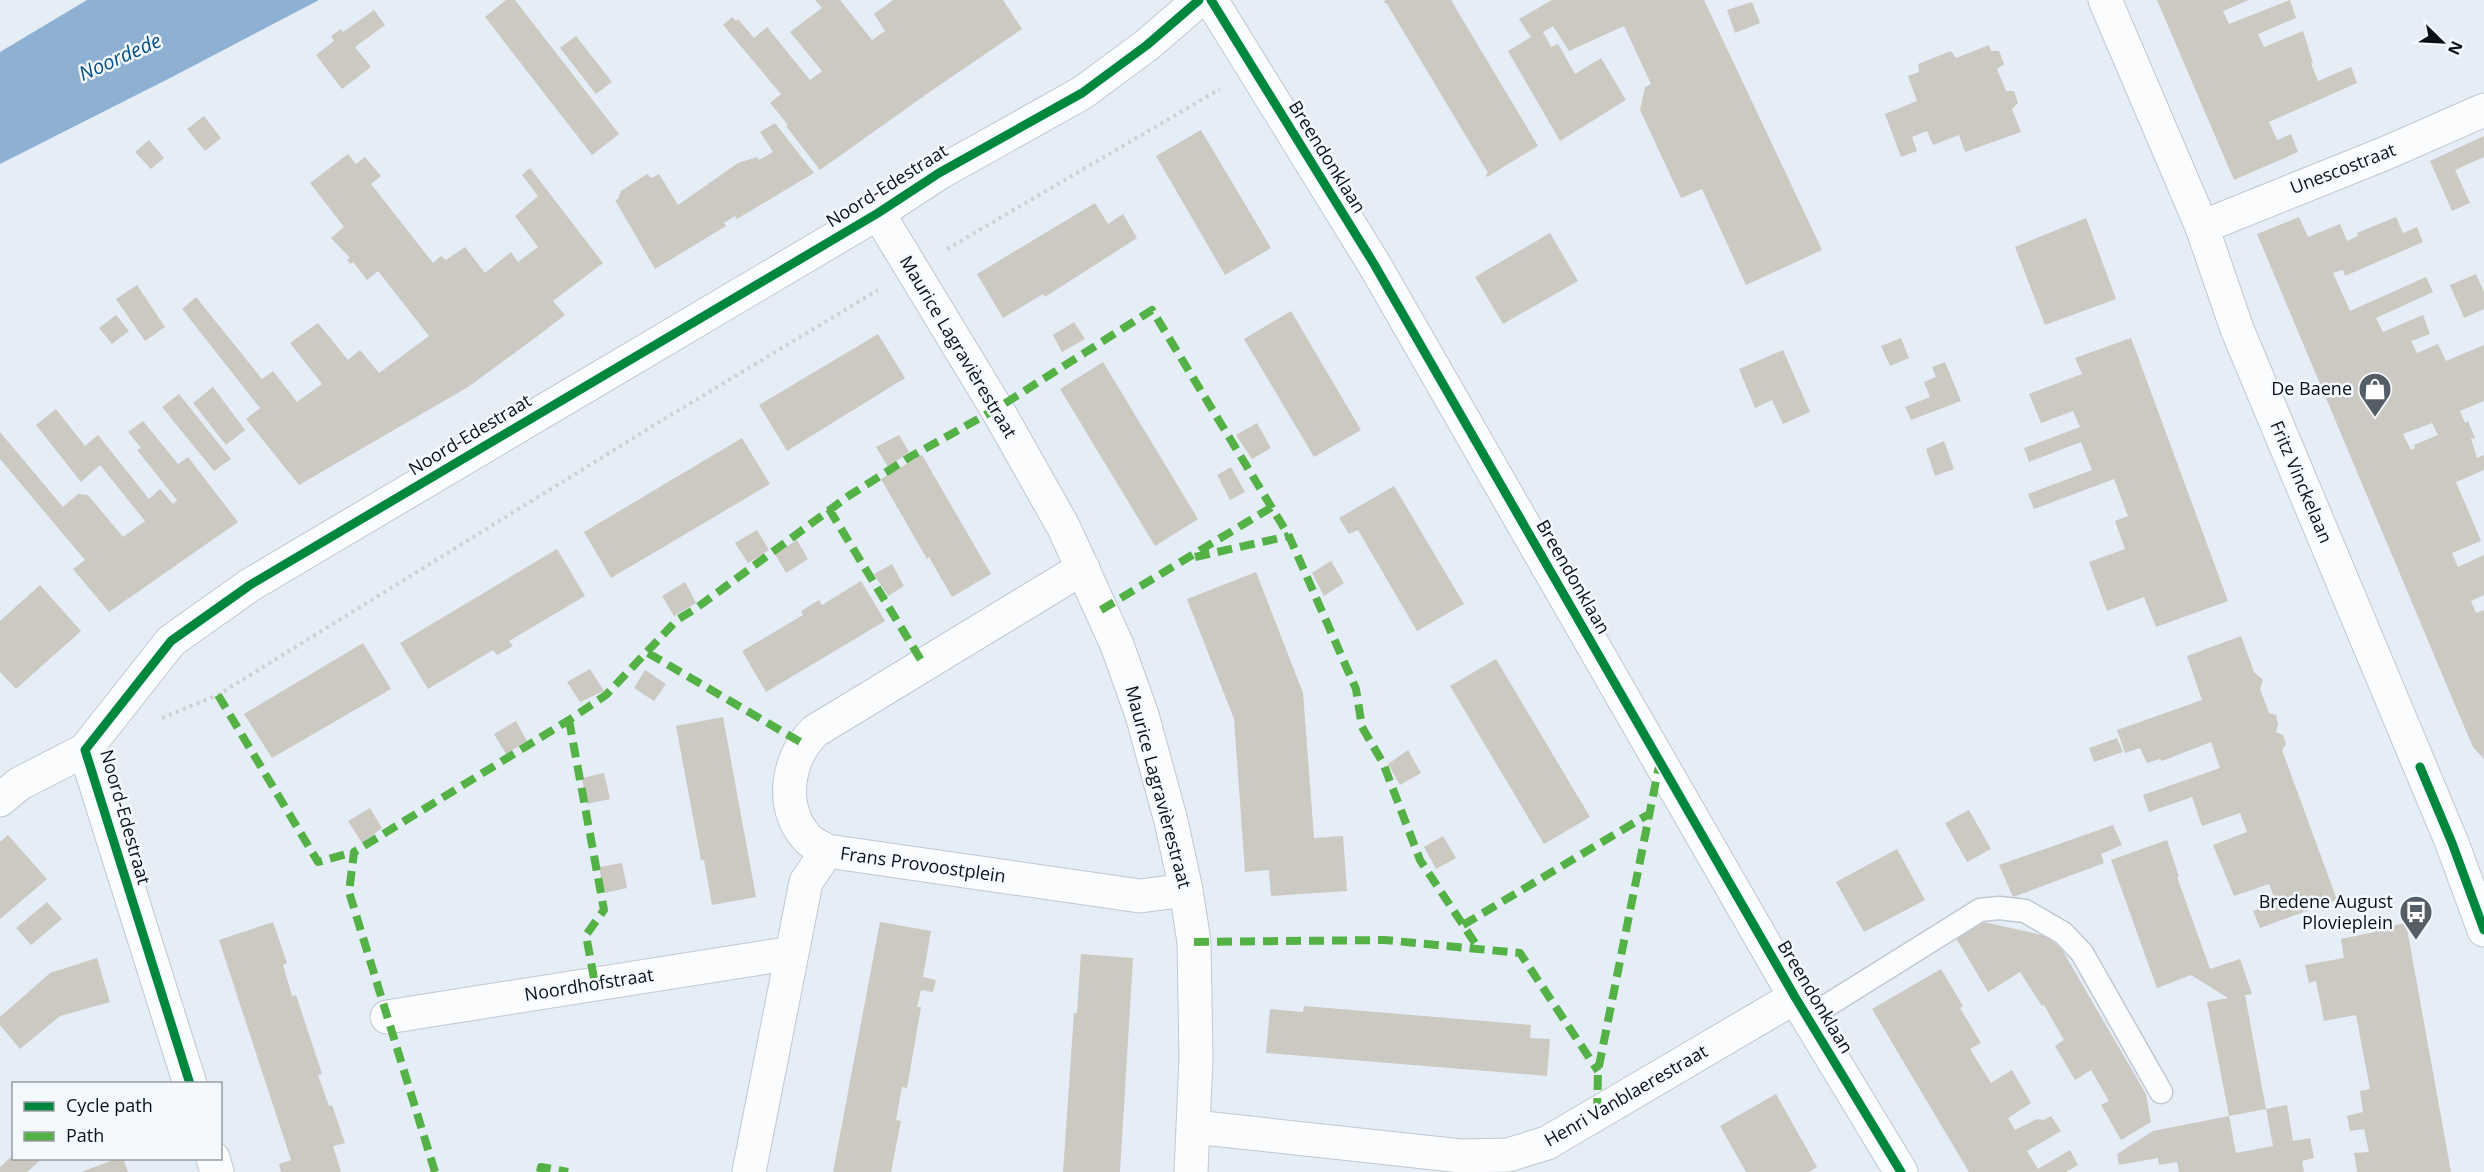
<svg xmlns="http://www.w3.org/2000/svg" width="2484" height="1172" viewBox="0 0 2484 1172" font-family="'Open Sans',sans-serif">
	<rect width="100%" height="100%" fill="#e5edf6"/>
	<!-- water -->
	<path fill="#8eb0d2" d="M87,0H319L172,77L0,164V52Z"/>
	<!-- building -->
	<path fill="#cbc9c2" fill-rule="evenodd" d="M506,0H515L619,134L592,155L485,17Z
		M815,0H840L872,40L885,31L874,14L893,0H1003L1022,29L931,91L820,170L786,126L788,125L770,103L781,94L723,25L732,17L736,21L738,19L754,38L767,27L810,80L822,71L790,32L822,8Z
		M1386,0H1451L1538,146L1487,177L1486,175L1488,173L1387,4L1383,2Z
		M1552,0H1704L1822,250L1746,285L1702,189L1681,198L1640,110L1645,87L1651,84L1624,26L1569,51L1553,26L1543,32L1551,47L1558,44L1575,74L1601,58L1626,100L1560,141L1508,51L1531,37L1519,19Z
		M2157,0H2249L2223,11L2229,24L2290,0L2296,18L2258,34L2264,47L2303,31L2313,63H2311L2318,81L2351,67L2357,83L2269,122L2277,140L2291,134L2298,152L2234,180Z
		M1752,2L1760,23L1735,33L1727,10Z
		M374,10L385,25L355,47L371,67L342,89L316,55L334,41L331,36L341,29L343,32Z
		M576,36L612,82L596,94L560,48Z
		M1989,45L1991,51H1999L2004,64L1997,69L2006,91H2014L2018,103L2012,109L2021,132L1965,152L1959,135L1933,145L1927,131L1912,137L1917,151L1901,157L1885,114L1917,101L1908,76L1919,72L1918,64L1951,51L1956,58Z
		M204,116L221,138L205,151L187,129Z
		M775,123L814,173L737,219L735,216L724,223L726,226L655,269L615,200L618,199L621,191L647,174L652,178L659,174L678,205L738,163L757,157L759,160L773,152L760,132Z
		M1201,130L1271,248L1225,275L1156,156Z
		M2484,136V157L2455,170L2470,203L2452,211L2430,161Z
		M149,140L164,158L151,169L135,152Z
		M348,154L356,164L365,157L381,176L371,184L433,263L441,256L446,260L465,247L485,273L511,252L518,262L538,247L515,216L538,196L522,175L530,168L603,263L553,301L565,315L535,338L468,387L299,485L246,419L260,408L182,309L196,297L262,379L273,371L297,402L322,384L290,343L318,323L348,360L360,350L379,373L429,336L378,271L367,280L353,262L350,264L347,260L350,258L331,238L344,227L310,183Z
		M1095,203L1108,224L1123,214L1137,238L1045,297L1043,294L1003,318L977,274Z
		M2299,217L2308,237L2340,224L2347,241L2358,236L2357,233L2396,217L2403,233L2417,227L2423,242L2345,276L2343,270L2333,273L2350,311L2426,277L2433,292L2376,318L2383,332L2423,315L2430,334L2411,341L2417,353L2438,344L2446,361L2484,345V401L2460,411L2465,423L2468,421L2475,438L2471,439L2477,458L2484,455V470L2456,482L2481,541L2452,553L2458,567L2484,555V595L2471,601L2476,613L2484,610V759L2473,747L2458,712L2257,234ZM2432,423L2438,435L2414,445L2415,448L2411,450L2403,434Z
		M2086,218L2116,299L2045,325L2015,247Z
		M1550,233L1578,281L1503,324L1475,277Z
		M2476,274L2484,292V309L2464,318L2450,285Z
		M137,285L165,327L145,341L116,299Z
		M1291,311L1361,430L1314,457L1244,339Z
		M116,315L129,331L112,344L99,328Z
		M1074,322L1085,339L1062,352L1053,335Z
		M878,334L905,378L787,451L759,405Z
		M1901,338L1909,358L1890,366L1881,346Z
		M2131,338L2228,601L2156,627L2144,597L2107,611L2089,562L2125,549L2115,521L2128,516L2114,479L2034,509L2028,494L2092,470L2081,442L2029,462L2024,448L2080,427L2073,411L2041,423L2029,394L2082,374L2075,358Z
		M1783,350L1810,412L1783,424L1772,400L1755,408L1739,369Z
		M1103,362L1198,519L1155,546L1060,389Z
		M1945,362L1961,401L1911,420L1905,407L1930,397L1924,382L1936,377L1932,367Z
		M213,387L245,430L226,445L193,403Z
		M179,394L231,459L214,471L162,407Z
		M56,409L85,446L98,435L149,499L160,489L173,504L177,500L137,450L141,448L128,432L143,421L178,464L188,457L238,522L109,612L73,569L85,560L0,459V432L63,507L78,494L88,495L123,537L145,521L100,465L81,482L36,425Z
		M1257,423L1271,448L1252,459L1236,435Z
		M899,435L909,452L888,467L876,447Z
		M742,438L770,484L611,578L584,532Z
		M1944,441L1954,469L1935,476L1926,449Z
		M922,455L991,574L952,597L929,557L927,559L881,479Z
		M1231,467L1245,492L1230,500L1217,475Z
		M1394,486L1464,604L1417,631L1358,530L1349,534L1339,518Z
		M757,530L769,550L748,563L735,543Z
		M797,540L808,559L786,573L775,554Z
		M557,549L585,596L509,641L513,646L497,655L493,650L428,689L400,643Z
		M1331,561L1344,583L1324,596L1312,573Z
		M892,564L904,586L888,596L874,574Z
		M1256,572L1303,693L1314,838L1343,836L1347,891L1271,896L1269,870L1245,872L1234,719L1187,599Z
		M861,581L885,621L766,692L742,651L803,615L801,611L819,600L822,605Z
		M685,582L696,603L674,616L662,596Z
		M40,585L81,631L16,689L0,672V621Z
		M2241,636L2254,672L2263,680L2260,689L2269,713L2276,715L2278,724L2276,732L2283,735L2286,744L2282,750L2337,900L2260,928L2253,911L2276,902L2269,884L2234,896L2213,845L2247,832L2240,813L2202,826L2192,797L2149,812L2143,795L2220,768L2211,742L2162,761L2160,759L2147,763L2140,748L2125,753L2117,730L2202,700L2187,656Z
		M363,643L391,689L272,758L244,714Z
		M1496,659L1590,817L1544,844L1450,686Z
		M590,669L604,691L580,702L567,682Z
		M645,670L666,684L654,701L634,688Z
		M723,717L756,897L712,905L704,860H701L676,726Z
		M516,721L527,741L506,754L494,734Z
		M2117,738L2123,752L2094,762L2089,748Z
		M1408,750L1421,773L1400,785L1388,764Z
		M604,773L610,799L587,804L582,778Z
		M370,808L382,828L362,843L348,821Z
		M1969,810L1991,849L1967,862L1945,823Z
		M2113,825L2122,845L2101,854L2104,863L2013,897L1999,865Z
		M8,835L47,879L0,919V842Z
		M1443,836L1456,858L1436,869L1424,847Z
		M2167,840L2179,877H2177L2210,969L2240,959L2252,994L2245,995L2266,1109L2229,1116L2207,1002L2228,998L2191,975L2157,988L2150,969L2111,860Z
		M1897,849L1925,900L1864,932L1836,882Z
		M622,863L627,888L604,893L599,867Z
		M47,902L62,919L31,945L16,928Z
		M273,922L287,963L283,965L292,996L296,995L322,1074L318,1075L329,1106L332,1105L345,1143L333,1146L341,1172H281L279,1164L291,1160L219,940Z
		M880,922L931,931L923,977L936,980L933,992L921,990L917,1007H921L907,1088L902,1087L899,1103L896,1120L901,1121L891,1172H833Z
		M1984,922L2046,936L2061,948L2146,1094L2151,1122L2121,1140L2101,1105L2109,1101L2091,1070L2075,1080L2055,1046L2064,1040L2044,1005L2042,1006L2020,972L1988,992L1956,938Z
		M2406,923L2451,1172H2357L2354,1153L2369,1152L2364,1129L2350,1131L2347,1116L2363,1112L2360,1091L2370,1089L2356,1015L2324,1021L2316,981L2309,983L2305,965L2344,958L2341,939L2375,932L2374,929Z
		M1081,954L1133,958L1120,1172H1063L1074,1013H1077Z
		M97,958L110,1002L60,1016L20,1049L0,1025V1017L50,973Z
		M1941,969L1963,1006L1960,1008L1981,1043L1970,1049L1991,1083L2012,1070L2031,1103L2008,1118L2015,1130L2037,1119L2044,1120L2051,1116L2061,1131L2027,1151L2038,1169L2070,1150L2078,1165L2066,1172H1969L1872,1009Z
		M1304,1006L1531,1025L1530,1038L1550,1039L1547,1076L1266,1053L1270,1009L1303,1012Z
		M1776,1094L1817,1167L1809,1172H1746L1720,1126Z
		M2287,1105L2293,1141L2310,1138L2314,1158L2302,1161L2304,1172H2179L2177,1162L2159,1165L2158,1158L2119,1165L2117,1154L2153,1131L2229,1116L2236,1153L2273,1146L2266,1109Z
		M14,1154V1158H43L27,1172H0V1167Z
		M119,1158H123L128,1172H81Z"/>
	<g fill="none" stroke-linecap="round" stroke-linejoin="round">
		<!-- service casing -->
		<g stroke="#c0c8d1" stroke-width="25">
			<path id="service" d="M1807,1018L1980,910L1999,908L2025,911L2063,933L2082,953L2161,1092"/>
		</g>
		<!-- minor casing -->
		<g stroke="#c0c8d1" stroke-width="35">
			<path id="minor" d="M1211,0L1374,264L1795,997L1901,1172
				M878,213L1001,416L1064,528L1117,645L1142,715L1171,821L1186,890L1194,942L1196,1058L1191,1172
				M2202,227L2386,153L2484,110
				M1083,568L815,731C787,758 779,807 807,838C812,844 821,847 827,851L1140,896L1186,890
				M0,800L19,784L85,750
				M387,1017L792,953
				M190,1084L85,750L171,641L250,585L878,213L939,173L1082,93L1147,45L1199,0
				M1194,1127L1461,1156L1508,1155L1547,1143L1795,997
				M213,1158L217,1172
				M749,1172L806,882L827,851"/>
		</g>
		<!-- tertiary casing -->
		<g stroke="#c0c8d1" stroke-width="35">
			<path id="tertiary" d="M2105,0L2202,227L2237,329L2452,843L2484,930"/>
		</g>
		<!-- path -->
		<path stroke="#ced0d3" stroke-width="4" stroke-dasharray="3 4.5" stroke-linecap="butt" d="M947,249L1220,89
			M162,718L218,695L656,424L878,290"/>
		<!-- service -->
		<use href="#service" stroke="#fbfcfe" stroke-width="22"/>
		<!-- minor -->
		<use href="#minor" stroke="#fbfcfe" stroke-width="33"/>
		<!-- tertiary -->
		<use href="#tertiary" stroke="#fbfcfe" stroke-width="33"/>
		<!-- quiet -->
		<path stroke="#54b145" stroke-width="8" stroke-dasharray="15 8" stroke-linecap="butt" d="M829,509L924,665
			M1195,557L1289,536
			M1101,610L1272,507
			M648,653L802,743
			M218,695L318,862L354,852
			M569,720L604,910L586,935L595,984
			M1463,925L1649,814
			M1194,942L1384,940L1520,953L1598,1071
			M1597,1113L1598,1071L1660,761
			M435,1172L349,892L354,852L569,720L606,695L677,620L695,609L850,495L910,457L996,409L1152,310L1289,536L1356,689L1362,727L1383,763L1420,860L1479,949
			M540,1172L541,1167L568,1172"/>
		<!-- cycleway casing -->
		<g stroke="#f4f9fe" stroke-width="13">
			<path id="cycleway" d="M1211,0L1374,264L1795,997L1901,1172
				M2420,767L2452,843L2484,930
				M190,1084L85,750L171,641L250,585L878,213L939,173L1082,93L1147,45L1199,0"/>
		</g>
		<!-- cycleway -->
		<use href="#cycleway" stroke="#00873e" stroke-width="9"/>
	</g>
	<!-- icons -->
	<defs>
		<g id="shop-pin" transform="scale(1.725)"><path d="M0 17L-7.5 6A9.5 9.5 0 1 1 7.5 6Z" fill="#555d66" stroke="#f4f9fe"/><path d="M-5-2.5h2.3a2.7 3.5 0 0 1 5.4 0H5L5.5 6h-11ZM-1.5-2.5h3a1.5 2.3 0 0 0-3 0Z" fill="#fff"/></g>
		<g id="bus-pin" transform="scale(1.725)"><path d="M0 17L-7.5 6A9.5 9.5 0 1 1 7.5 6Z" fill="#555d66" stroke="#f4f9fe"/><path d="M-5-6H5V4H4V6H2V4H-2V6H-4V4H-5ZM-3.5-4V0h7V-4ZM-3.5 1.2v1.5H-2V1.2ZM2 1.2v1.5H3.5V1.2Z" fill="#fff"/></g>
	</defs>
	<g fill-rule="evenodd">
		<use href="#shop-pin" x="2375" y="389"/>
		<use href="#bus-pin" x="2416" y="912"/>
	</g>
	<g text-anchor="middle" stroke-width="5" stroke-linejoin="round" paint-order="stroke">
		<!-- street labels -->
		<g font-size="18" fill="#081019" stroke="#f4f9fe">
			<text transform="translate(1327 157) rotate(58)" y="6">Breendonklaan</text>
			<text transform="translate(2343 169) rotate(-21)" y="6">Unescostraat</text>
			<text transform="translate(887 186) rotate(-32)" y="6">Noord-Edestraat</text>
			<text transform="translate(958 347) rotate(59)" y="6">Maurice Lagravièrestraat</text>
			<text transform="translate(470 435) rotate(-31)" y="6">Noord-Edestraat</text>
			<text transform="translate(2301 482) rotate(67)" y="6">Fritz Vinckelaan</text>
			<text transform="translate(1573 577) rotate(60)" y="6">Breendonklaan</text>
			<text transform="translate(1158 787) rotate(75)" y="6">Maurice Lagravièrestraat</text>
			<text transform="translate(125 817) rotate(74)" y="6">Noord-Edestraat</text>
			<text transform="translate(923 865) rotate(8)" y="6">Frans Provoostplein</text>
			<text transform="translate(589 985) rotate(-9)" y="6">Noordhofstraat</text>
			<text transform="translate(1815 997) rotate(59)" y="6">Breendonklaan</text>
			<text transform="translate(1626 1096) rotate(-30)" y="6">Henri Vanblaerestraat</text>
		</g>
		<!-- poi labels -->
		<g font-size="18" fill="#081019" stroke="#f4f9fe" text-anchor="end">
			<text x="2352" y="395">De Baene</text>
			<text x="2393" y="908">Bredene August<tspan x="2393" dy="21">Plovieplein</tspan></text>
		</g>
		<!-- water labels -->
		<g font-size="20" font-style="italic" fill="#024e86" stroke="#f4f9fe">
			<text transform="translate(120 57) rotate(-24)" y="7">Noordede</text>
		</g>
	</g>
	<!-- legend -->
	<rect x="12" y="1082" width="210" height="78" fill="#f4f9fe" stroke="#969ca2" stroke-width="1.5"/>
	<rect x="24" y="1102" width="30" height="9" fill="#00873e" stroke="#969ca2" stroke-width="1.5"/>
	<text x="66" y="1112" font-size="18" fill="#081019">Cycle path</text>
	<rect x="24" y="1132" width="30" height="9" fill="#54b145" stroke="#969ca2" stroke-width="1.5"/>
	<text x="66" y="1142" font-size="18" fill="#081019">Path</text>
	<!-- north arrow -->
	<g transform="translate(2442 42) rotate(114)" stroke="#f4f9fe" stroke-width="4.5" paint-order="stroke">
	<path d="M0-4.5L10 22L0 15L-10 22Z" fill="#081019"/>
	<text y="-9" font-size="16" font-weight="bold" text-anchor="middle" fill="#081019">N</text>
	</g>
</svg>
